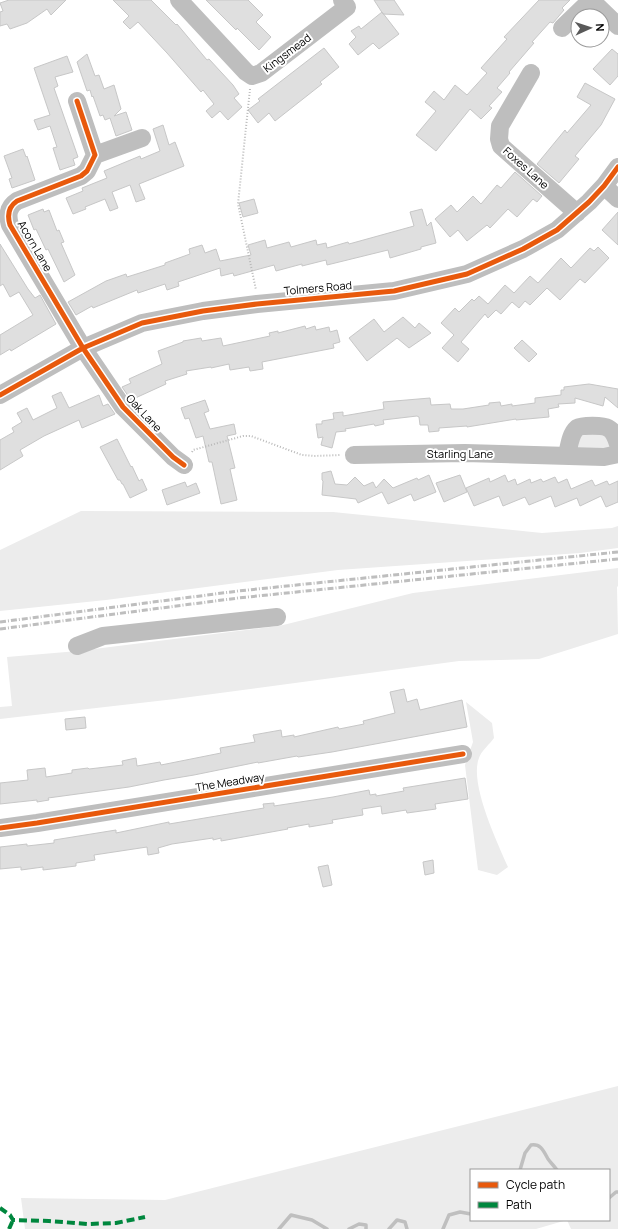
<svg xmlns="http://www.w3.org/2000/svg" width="618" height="1229" viewBox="0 0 618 1229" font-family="Manrope,sans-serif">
	<rect width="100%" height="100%" fill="#fff"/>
	<!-- green -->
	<path fill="#ececec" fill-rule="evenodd" d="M604,431L611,446L608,451L580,450L577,446V437Z
		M81,511L333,512L542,533L612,528L618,526V548L580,553L338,570L106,600L0,611V550Z
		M618,568V586L617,587L618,634L539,659L459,661L175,699L0,719V707L12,706L7,657L78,651L279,626L413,593Z
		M466,702L492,723L494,738C490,744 481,751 479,758C469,783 497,842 508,867L497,875L478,870L465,765L473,742Z
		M618,1086V1229H571L567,1220L536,1229H25L21,1198L165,1200ZM471,1170H609V1220H471Z"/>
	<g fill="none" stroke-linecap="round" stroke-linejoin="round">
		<!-- stream -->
		<path stroke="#bfbfbf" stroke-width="3.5" d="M520,1170L525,1153L531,1145C541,1143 544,1152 548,1159C551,1163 554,1166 557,1170
			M609,1198L616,1192H618
			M279,1229L291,1215L312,1220L327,1229
			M349,1229L359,1224L366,1225V1229
			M389,1229L397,1220L405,1222L407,1229
			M443,1229L449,1215L460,1212L471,1214"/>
	</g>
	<!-- building -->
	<path fill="#dfdfdf" stroke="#c7c7c7" d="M9,0H66L51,15L47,9L27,23L10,29L7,24L0,26V12L3,11L0,3Z
		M113,0H151L176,25L177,24L207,60L209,59L233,85L239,94L234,98L242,107L228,120L220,111L212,118L206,111L214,104L203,90L201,92L167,53L138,22L130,29L123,22L129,16Z
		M206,0H248L263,15L256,22L271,37L259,50L237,28L236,30Z
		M374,0H394L404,15L383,14Z
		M539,0H570L562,8L564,10L553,23L550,22L532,42L534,43L509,72L510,73L497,88L502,92L489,106L492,108L481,119L470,109L436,151L416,135L436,111L425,102L434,91L444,100L455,85L467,95L487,73L481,68L507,39L504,37Z
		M382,12L399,34L379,49L373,43L358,55L349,44L356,37L351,31L359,26L361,29Z
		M324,48L339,67L320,82L322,84L275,121L269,113L258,123L248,110L260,101L258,99Z
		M612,49L618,54V76L610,85L593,69Z
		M87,54L95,76L99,75L104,89L114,85L121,109L114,116L126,112L132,130L116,136L110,118L105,120L103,115L100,116L93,96L92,97L90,90L87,91L77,62Z
		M67,56L73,72L55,77L58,86L54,88L78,157L73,159L75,165L60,170L53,148L57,147L50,126L38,130L34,120L50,115L34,68Z
		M585,83L615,99L601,125L575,156L579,159L559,183L537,164L565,130L567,133L591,105L577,97Z
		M163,125L169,145L175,142L184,166L139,184L145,199L136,202L130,185L112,192L118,208L110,211L105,199L85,207L86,209L73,214L66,198L83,191L82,188L107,178L104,171L140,156L141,159L160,151L153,129Z
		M23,149L26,157L27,156L35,180L12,188L9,179L12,178L4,156Z
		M515,172L542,196L537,202L533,199L517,217L508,209L490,228L487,225L467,241L458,230L450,237L435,219L451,205L457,212L473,196L481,204L497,185L501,188Z
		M254,199L258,213L243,217L239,203Z
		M43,209L44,212L49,210L57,231L59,230L64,242L61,243L75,275L64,282L48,249L46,250L36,229L34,230L28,215Z
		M422,209L427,226L431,222L436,243L421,247V249L390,258L388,250L327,265L326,260L302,266V264L276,271L274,265L234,276L233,273L221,276L220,268L178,282L179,286L167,290L165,284L138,293L137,290L93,308L92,306L76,315L68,302L106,281L126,274L127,277L165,265V263L190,254L189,249L202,245L205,253L216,249L220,261L251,255L248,245L265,240L267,248L289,242L291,247L316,240L317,245L326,243L327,248L348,242L349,244L414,226L410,212Z
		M618,212V245L602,230Z
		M0,244L28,289L35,298L40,295L56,324L11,351L10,349L0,355V335L33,315L19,292L10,297L3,284L0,286Z
		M598,247L609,258L585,283L580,279L560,300L547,288L530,305L525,301L519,308L512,302L501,314L496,310L488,318L485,314L461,342L469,349L458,362L442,348L454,335L441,323L455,308L459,312L472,299L474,301L479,296L488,304L505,285L514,293L530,276L538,283L561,258L571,268L590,248L594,251Z
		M403,317L415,328L419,323L431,333L409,348L397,338L367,361L349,338L374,319L384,332Z
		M305,326L306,329L315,326L316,330L329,327L330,332L337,330L340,342L333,344L334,348L262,362L263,369L250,371L249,367L230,370L229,364L211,368V367L186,371L187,374L165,381L166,384L131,400L122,387L131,383L129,379L162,364L158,351L183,342V341L201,338L202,341L221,338L223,346L270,336L269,333L278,331V333Z
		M522,340L537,354L529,362L514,348Z
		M589,384L618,389V408L605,397L603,406L575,398V403L558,404L559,407L548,409L549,417L516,420V419L467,427V426L439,428V431L429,432L428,425H420L419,417L417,416L383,420L384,424L375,426L374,424L345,429L346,431L336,432L332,448L321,445L323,437L318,438L316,424H322V421L334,419L333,413L343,412V416L384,409L383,402L430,398L431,405L450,404L451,409H463L489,405V403L500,402L501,406L512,404V406L535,403V398L561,395V390H564V387Z
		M61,392L69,408L99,395L103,406L108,404L115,414L82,428L79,420L44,436L20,450L23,456L0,470V440L14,432L12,428L22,422L17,413L27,408L33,420L57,408L52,396Z
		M205,400L209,411L204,413L210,429L234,424L236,434L227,436L235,468L230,469L237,500L221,504L212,462H209L203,436L196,438L189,418L185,419L181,408Z
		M117,439L131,467L132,466L139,481L142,479L147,490L130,498L123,484H122L120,480H118L100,447Z
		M331,471L335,484L347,485L355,477L364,486L373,482L376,488L384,479L393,488L417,478L418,480L429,475L436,492L414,501L411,494L388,504L382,492L358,503L356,499L322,495L323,481L322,480V473Z
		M460,475L467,492L444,502L436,483Z
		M505,475L508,482L515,479L517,485L530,479L531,483L541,479L543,482L555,477L558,483L567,479L571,489L592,480L595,486L607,481L609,485L618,481V502L606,507L601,496L580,506L577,498L555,507L551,496L529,505L525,497L503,506L499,496L474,506L466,488L489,478L490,482Z
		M185,482L187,487L196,483L200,493L167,505L162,490Z
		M404,689L407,702L417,699L420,710L462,700L467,727L332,752L298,757L297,756L258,763V762L194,775L164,780L129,787L48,798L49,800L37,802V800L0,804V783L28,780L27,770L45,768L46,777L72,773V770L88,768L89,769L123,765L122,761L136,758L137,766L160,762L161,765L221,753L220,748L255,742L253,735L281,730L282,737L294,735V737L338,727L339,729L364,724L363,721L395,713L390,692Z
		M85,717L86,728L66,730L65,719Z
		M465,778L468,799L435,804L436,809L407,813L406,810L382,814L381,806L362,809L363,815L332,820L333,823L309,827V824L287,828L288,829L221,841V838L213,840V838L172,844L158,848L159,853L148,855L147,847L94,855L95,860L76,863V866L43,870V867L21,870V867L0,869V847L27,844V846L54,843V840L116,830V833L169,822V824L175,823L264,808L263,804L274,803V806L333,797L369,790L370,795L376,794V796L404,791L403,788Z
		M433,860L434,873L425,875L423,862Z
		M328,865L332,885L323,887L318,867Z"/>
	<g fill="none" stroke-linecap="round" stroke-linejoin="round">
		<!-- path -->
		<path stroke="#b9b9b9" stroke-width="2" stroke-dasharray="1 2" stroke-linecap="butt" d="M250,89L238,204L256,290
			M192,452L193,450L243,436H251L302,455L314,456L341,455"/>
		<!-- minor -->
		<path stroke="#bebebe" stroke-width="18" d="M179,0L246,72L252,76L261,73L347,7L342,0
			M562,28L591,0L618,26
			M531,73L500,126L499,139L501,146L577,213
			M77,101L95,155L87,171L81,176L17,201C8,207 7,215 10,225L83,348L123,407L173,457L184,465
			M95,155L142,138
			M604,186L618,199
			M0,395L83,348L142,323L203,311L257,304L394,291L467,274L523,249L557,230L589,202L604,186L618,167
			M354,455L465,453L604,457L618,454
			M567,455C569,447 570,434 577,428C582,425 603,425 608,428C614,431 616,438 618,444
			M77,646L103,636L277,617
			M0,828L37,823L463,754"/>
		<!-- rail -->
		<path stroke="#bebebe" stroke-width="3" stroke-dasharray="6 2 1 2" stroke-linecap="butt" d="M0,622L238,591L618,552
			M0,629L238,598L618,559"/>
		<!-- quiet -->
		<path stroke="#00873e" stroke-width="4" stroke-dasharray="8 4" stroke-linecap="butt" d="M0,1208L10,1215L13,1220L49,1221L88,1224L116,1223L145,1217
			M9,1229L13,1220"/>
		<!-- cycleway casing -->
		<g stroke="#fff" stroke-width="8">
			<path id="cycleway" d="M77,101L95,155L87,171L81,176L17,201C8,207 7,215 10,225L83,348L123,407L173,457L184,465
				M0,395L83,348L142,323L203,311L257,304L394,291L467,274L523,249L557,230L589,202L604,186L618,167
				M0,828L37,823L463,754"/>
		</g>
		<!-- cycleway -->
		<use href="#cycleway" stroke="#e8590c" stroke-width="5"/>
	</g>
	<g text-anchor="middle" stroke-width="4" stroke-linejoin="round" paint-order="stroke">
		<!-- street labels -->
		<g font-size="11" fill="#000" stroke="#fff">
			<text transform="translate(287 53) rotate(-37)" y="4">Kingsmead</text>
			<text transform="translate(526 168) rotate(42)" y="4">Foxes Lane</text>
			<text transform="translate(35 246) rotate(60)" y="4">Acorn Lane</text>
			<text transform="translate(318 288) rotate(-5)" y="4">Tolmers Road</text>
			<text transform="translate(144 413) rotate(47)" y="4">Oak Lane</text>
			<text x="460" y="458">Starling Lane</text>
			<text transform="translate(230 782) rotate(-9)" y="4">The Meadway</text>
		</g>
	</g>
	<!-- legend -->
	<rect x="470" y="1169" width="140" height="52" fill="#ffffff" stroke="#999999"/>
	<rect x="478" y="1182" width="20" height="6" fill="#e8590c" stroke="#999999"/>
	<text x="506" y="1189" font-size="12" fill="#000000">Cycle path</text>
	<rect x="478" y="1202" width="20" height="6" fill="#00873e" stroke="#999999"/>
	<text x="506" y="1209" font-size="12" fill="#000000">Path</text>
	<!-- north arrow -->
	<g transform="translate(590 28) rotate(87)"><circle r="19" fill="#ffffff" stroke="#999999"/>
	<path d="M0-3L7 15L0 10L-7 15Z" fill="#595959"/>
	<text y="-6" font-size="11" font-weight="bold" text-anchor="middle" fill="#000000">N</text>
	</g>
</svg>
